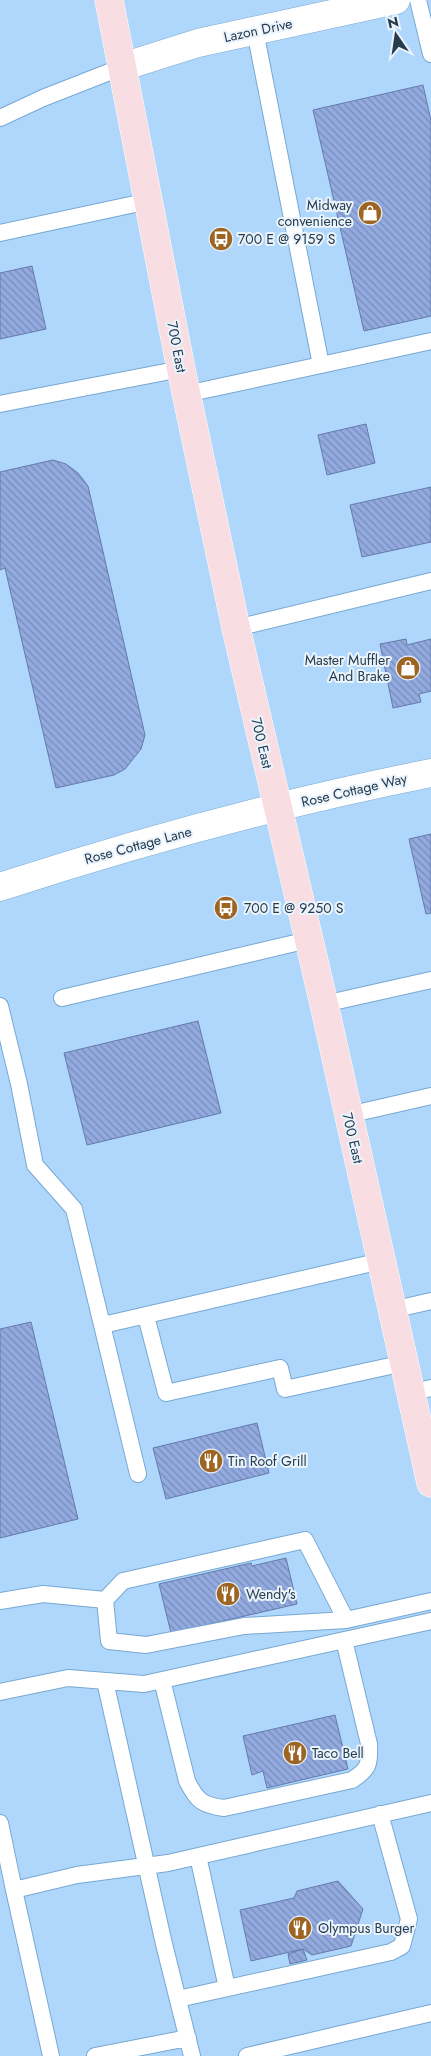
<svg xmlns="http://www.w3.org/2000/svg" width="431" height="2056" viewBox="0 0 431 2056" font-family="Jost,sans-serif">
	<defs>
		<pattern id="building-back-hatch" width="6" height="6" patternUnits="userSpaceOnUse" patternTransform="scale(1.25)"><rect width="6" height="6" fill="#92aadf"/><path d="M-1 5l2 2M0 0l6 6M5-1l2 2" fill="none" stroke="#778cb7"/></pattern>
	</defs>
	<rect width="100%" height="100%" fill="#afd7fb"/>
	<!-- building -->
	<path fill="url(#building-back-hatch)" stroke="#647aad" d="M423,85L431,121V316L364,331L313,110Z
		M32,266L46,329L0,339V273Z
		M366,424L375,463L327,475L318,435Z
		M53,460L66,464L78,473L88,486L145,735L141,749L125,769L114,775L56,788L5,568L0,570V472Z
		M431,487V542L362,557L350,505Z
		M406,639L407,645L431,639V691L419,694L421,702L393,708L380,644Z
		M431,834V913L426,914L409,839Z
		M198,1021L221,1113L87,1145L64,1053Z
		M31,1322L78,1519L0,1538V1329Z
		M257,1423L269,1473L166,1499L153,1448Z
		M286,1558L297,1604L171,1633L159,1584L251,1563L252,1566Z
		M335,1715L348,1769L267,1788L263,1771L252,1775L243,1736Z
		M338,1881L363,1909L351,1946L312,1955L303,1949L251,1961L240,1910L294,1898L297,1891Z
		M303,1949L307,1960L290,1964L288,1954Z"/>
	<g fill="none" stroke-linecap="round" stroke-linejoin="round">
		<!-- service casing -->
		<g stroke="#77a8d3" stroke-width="18">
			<path id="service" d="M418,0L431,54
				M255,31L321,365L431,341
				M0,118L43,98L122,67
				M0,233L149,201
				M186,394L321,365
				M0,404L181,369
				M236,628L431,581
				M62,998L308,940
				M324,1004L431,980
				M0,1006L19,1084L35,1165L74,1209L138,1474
				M348,1115L431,1096
				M392,1310L431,1301
				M146,1316L166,1393L280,1368L285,1389L404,1363
				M103,1325L381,1261
				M410,1393L431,1388
				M0,1601L43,1594L105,1600
				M346,1620L305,1540L123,1581L105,1600L109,1641L146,1645L244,1626L346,1620L431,1601
				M162,1680L187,1781C197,1801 202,1805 224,1808L352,1780C369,1769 370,1764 369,1744L344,1640
				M105,1681L164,1944L192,2056
				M0,1692L68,1678L144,1684L431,1621
				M0,1823L14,1890L77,1875L168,1863L431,1803
				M198,1856L227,1988
				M14,1890L51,2056
				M178,1999L391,1952L402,1946L409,1919L380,1814
				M95,2056L188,2038
				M247,2056L431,2013"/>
		</g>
		<!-- minor casing -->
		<g stroke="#77a8d3" stroke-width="29">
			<path id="minor" d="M122,67L198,43L396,0
				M0,887C141,841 285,802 431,773"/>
		</g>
		<!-- primary casing -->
		<g stroke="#fff" stroke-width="29">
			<path id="primary" d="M109,0L181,369L236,628L324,1004L431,1483"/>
		</g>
		<!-- service -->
		<use href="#service" stroke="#fff" stroke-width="16"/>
		<!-- minor -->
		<use href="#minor" stroke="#fff" stroke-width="28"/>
		<!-- primary -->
		<use href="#primary" stroke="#f8dde2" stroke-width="28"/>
	</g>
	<!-- icons -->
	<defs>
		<g id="shop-disc" transform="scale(1.25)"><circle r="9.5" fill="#9e6522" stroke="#eaf4fd"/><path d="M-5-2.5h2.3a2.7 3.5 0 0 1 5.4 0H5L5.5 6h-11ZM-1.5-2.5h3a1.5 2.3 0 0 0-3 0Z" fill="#fff"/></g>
		<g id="bus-disc" transform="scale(1.25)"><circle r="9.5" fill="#9e6522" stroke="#eaf4fd"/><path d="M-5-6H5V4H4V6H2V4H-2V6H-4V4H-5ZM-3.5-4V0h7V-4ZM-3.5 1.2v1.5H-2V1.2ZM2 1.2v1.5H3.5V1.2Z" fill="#fff"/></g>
		<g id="restaurant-disc" transform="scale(1.25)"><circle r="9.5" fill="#9e6522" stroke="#eaf4fd"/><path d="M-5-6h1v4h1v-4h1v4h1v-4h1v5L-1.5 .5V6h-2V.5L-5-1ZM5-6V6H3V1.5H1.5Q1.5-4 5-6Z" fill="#fff"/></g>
	</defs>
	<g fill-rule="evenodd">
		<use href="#shop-disc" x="370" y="213"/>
		<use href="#bus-disc" x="221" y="239"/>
		<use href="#shop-disc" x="408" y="668"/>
		<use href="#bus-disc" x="226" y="908"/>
		<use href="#restaurant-disc" x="211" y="1461"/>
		<use href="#restaurant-disc" x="228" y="1594"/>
		<use href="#restaurant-disc" x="295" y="1753"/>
		<use href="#restaurant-disc" x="300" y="1928"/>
	</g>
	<g text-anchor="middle" stroke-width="4" stroke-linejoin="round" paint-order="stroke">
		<!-- street labels -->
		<g font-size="14" fill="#273b4d" stroke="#eaf4fd">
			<text transform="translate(258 30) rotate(-12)" y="5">Lazon Drive</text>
			<text transform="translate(177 347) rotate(79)" y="5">700 East</text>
			<text transform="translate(262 743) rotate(77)" y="5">700 East</text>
			<text transform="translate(354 790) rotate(-13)" y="5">Rose Cottage Way</text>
			<text transform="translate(138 845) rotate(-15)" y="5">Rose Cottage Lane</text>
			<text transform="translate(353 1138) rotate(77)" y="5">700 East</text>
		</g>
		<!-- poi labels -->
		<g font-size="14" fill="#273b4d" stroke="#eaf4fd" text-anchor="start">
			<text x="352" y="210" text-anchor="end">Midway<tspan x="352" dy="16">convenience</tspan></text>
			<text x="238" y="244">700 E @ 9159 S</text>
			<text x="390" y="665" text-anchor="end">Master Muffler<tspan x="390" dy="16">And Brake</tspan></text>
			<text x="244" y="913">700 E @ 9250 S</text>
			<text x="228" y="1466">Tin Roof Grill</text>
			<text x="246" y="1599">Wendy's</text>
			<text x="312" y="1758">Taco Bell</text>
			<text x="318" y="1933">Olympus Burger</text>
		</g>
	</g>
	<!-- north arrow -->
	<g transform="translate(396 35) rotate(347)" stroke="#eaf4fd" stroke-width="4" paint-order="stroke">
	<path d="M0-4L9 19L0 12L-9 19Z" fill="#273b4d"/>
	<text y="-8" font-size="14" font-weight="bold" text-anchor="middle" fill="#273b4d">N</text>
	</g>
</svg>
